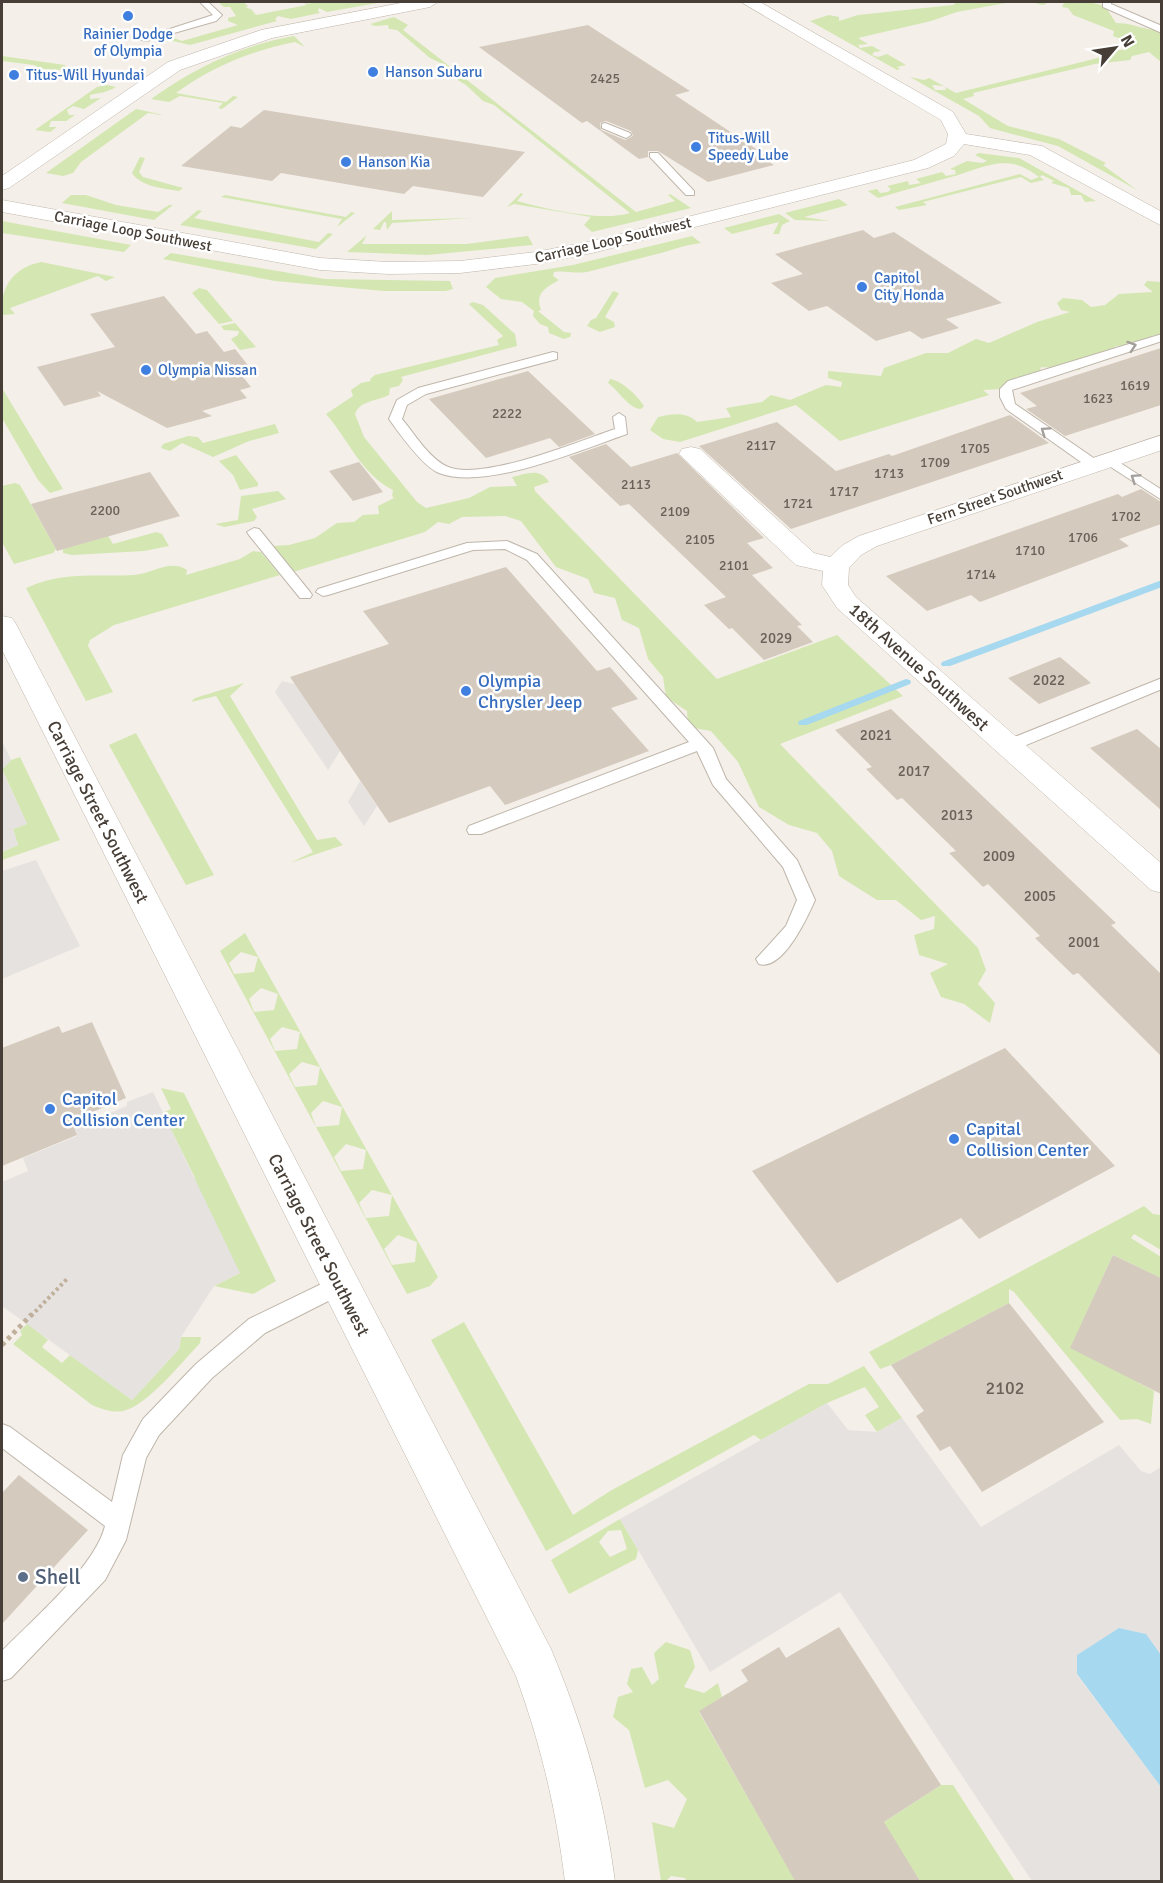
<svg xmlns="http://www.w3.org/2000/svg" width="1163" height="1883" viewBox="0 0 1163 1883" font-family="Signika,sans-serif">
	<rect width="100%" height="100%" fill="#f4efe8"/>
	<!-- green -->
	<path fill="#d4e7b2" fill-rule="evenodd" d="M218,2H243L248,6L246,8L251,9L256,15L307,5L303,2L309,4L312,2H383L327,12L319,8L318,11L320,13L291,19L278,16L275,19L277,21L190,45L169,40L174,38L182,41L238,25L228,21V18L236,16L230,7H224Z
		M957,2H1011L957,12L931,21L858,38L868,44L858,45L860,48L872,46L881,51L874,52L872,55L878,57L887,54L906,65L897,67L900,69L897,70L810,21L829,15L839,17V21L858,15L953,5Z
		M1031,2H1089L1105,6L1116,23C1132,23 1145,30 1161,31V62L1149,52L1132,56L1130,60L1095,64L973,93L974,96L963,99L1008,126L1059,139L1106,163L1103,165L1137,190L1058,146L990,128L979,116L910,77L924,80L929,78L944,86L932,85L935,90H946L945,87L956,93L1102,57V50H1122L1132,43L1113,36L1114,31L1073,15L1068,8L1062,7L1064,3L1049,2L1043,5Z
		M394,17L408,25L403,30L636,212L675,201L668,195L670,194L691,208L592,232L584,225L591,217L514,204L507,207L521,193L523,194L517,201C547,209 601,222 630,213L494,105L483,101L466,85L449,75L443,64L430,58L397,30L389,29L388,25L375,26L370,24Z
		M294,36L305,47L295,42C251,51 213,66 176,93L226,102L233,96L238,97L222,109L218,108L223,103L180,96L169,102L151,99C196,67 239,46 294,36Z
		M2,56L65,65L67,70L40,69L34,65L2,61Z
		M107,85L116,87C108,92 99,93 90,95V99L101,98L84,109L73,106L67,110L69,115H75L66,121H51L49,127H57L50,132L35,130L97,87Z
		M136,109L164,115L148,113L81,162L73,173L63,176L46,173Z
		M979,153L1019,158L1096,201L1085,202L1081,195H1071L1069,188L1051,183L1054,181L1042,175L1040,177L1044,180L1031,183L1021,177L923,202L927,205L899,210L895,207L1020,174L1031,180L1039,177C1007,151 984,168 951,177C926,184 902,191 878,198L868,191L877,189L880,193L888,192L891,189L887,186L908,181L909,185L921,183L916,179L942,172L946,176L956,174L955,170L950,169L967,161L982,163L987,161L975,155Z
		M140,157L145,158L139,172L143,177L183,188L179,191C163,188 141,187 132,173Z
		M71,195H86L116,205L158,212L169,205H173L154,220L62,203Z
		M225,195L346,217L351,212L355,213L337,227L342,219L221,197Z
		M839,199L848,205L804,217L830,221L795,220L785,213Z
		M198,210L202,211L194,218L319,242L328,233L333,234L316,249L180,225Z
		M392,211V220L472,218L392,223L387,230L386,222H384L380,230L373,229Z
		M779,214L790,221L782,225L779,234H773L779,222L732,234L724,228Z
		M2,221L131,245L124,252L9,234L2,233Z
		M367,235L362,244H467L528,236L533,245L427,255L347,252Z
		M692,236L701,243C684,245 673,250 657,254C635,260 612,265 591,271C578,275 566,270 554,272L553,276L559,280C544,289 535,293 541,310L538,311L564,332L571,333L570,337L564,339L549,333L548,327L540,324L533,316L534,311L522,302L501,299L486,287L495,278L573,265Z
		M171,253L325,279L450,281L453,289L446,291H384L275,281L163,259Z
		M41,262L115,277L106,281L98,276L10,308L15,314L2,315C0,287 13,268 41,262Z
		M1147,281L1161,282V335H1153L1147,347L1116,346L1104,357L1083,360L1080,370L1041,367L1038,378L1012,379L1000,389L983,390L989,395L840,441L796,405L680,442L663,439L650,430L658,417C672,414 686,411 697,422L731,417L726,408L762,402L771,395L790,400L826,385L841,387L842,382L828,378V371L881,376L884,368L926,353H948L976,339L989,343L1037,322L1070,312L1061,310L1057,303L1063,298L1082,300L1091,307L1105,305L1119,294L1153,292L1144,285Z
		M199,288L207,290L233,321L219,324L192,293Z
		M613,291L619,293L605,317L614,322L615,327L600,332L587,326L591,320L596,318Z
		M473,302L483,305L515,334L517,346L401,377L403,380L399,386L390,388L389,395C378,401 360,400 355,414L364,437L417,502L426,508L469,498L490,487L517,486L512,477C526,474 540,467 549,482L534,487L535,491L717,679L837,635L903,696L780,744L978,948L986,970L978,984L995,1003L990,1023L964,1004L941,997L930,973L948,964L919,955L914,935L934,929L935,916L921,920L896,900H877L839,876L832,851L817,833L789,825L759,807L738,762L711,731L688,727L687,711L666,697L663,677L648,659L639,628L622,620L615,598L594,593L588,579L556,567L521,521L505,516L462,517L449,524L438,522L425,532L293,572L273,546L289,545L315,538L337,523L354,522L363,515L379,514L378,506L394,498L392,496L393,490C360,473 349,440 326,414L353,396L351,390L361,383L371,381L370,379L375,375L499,345L497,340L503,336L471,306L469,304Z
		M235,323L256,347L240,350L231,339L238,335L239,331L224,330L221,326Z
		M610,379C622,381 637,395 644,406L641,409C629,409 619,391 608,383Z
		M2,388L63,489L50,493L38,480L2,418Z
		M275,424L279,433L249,441L213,457L182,443L170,451L161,448L163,444L188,436L198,437L203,443Z
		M236,455L258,483V486L240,490L233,475L219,461Z
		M15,483L20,485L56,549L53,553L14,564L2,542V486Z
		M278,491L286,499L252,509L257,517L254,521L224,527L215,524L238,520L241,496Z
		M156,532L162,534L169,546L144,551L72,555L63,553V549L108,536L113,544Z
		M253,551L261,552L280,575L114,625L90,640L88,646L113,692L86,701L26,588C64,571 95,577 135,575C153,573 171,559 187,570L186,575L240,559Z
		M244,683L230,696L317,840L335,837L343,845L290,863L313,852L216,696L191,702L195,698Z
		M136,733L214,875L186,885L109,745Z
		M20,757L60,840L2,860V852L18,845L13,829L27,824L2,769L11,760Z
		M245,933L438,1277L430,1286L407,1294L220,951ZM241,952L258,957L254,972L234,974L229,963ZM261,988L278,994L274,1010L254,1012L249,999ZM282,1027L300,1032L297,1049L275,1051L270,1039ZM302,1062L320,1067L317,1085L295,1087L289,1074ZM323,1101L342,1107L339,1125L316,1127L311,1113ZM346,1144L366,1150L363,1169L341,1171L334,1157ZM372,1190L392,1195L389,1216L366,1218L359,1203ZM398,1235L417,1242L415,1262L392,1265L384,1249Z
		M161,1088L184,1093L276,1281L253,1294L214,1286L240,1273L161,1193L195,1178L163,1113L171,1109Z
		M1144,1206L1153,1214L1161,1215V1250L1134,1234L1131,1238L1161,1257V1278L1113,1255L1074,1341L1140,1374L1137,1382L1154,1391L1151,1424L1137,1419L1120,1420L1014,1292L1009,1289V1303L891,1365L880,1369L869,1352Z
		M48,1303L32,1327L48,1340L42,1347L62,1363L70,1355L132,1400L179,1349L181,1337H201L200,1343C183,1361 147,1406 123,1411C112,1413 102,1409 92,1405L13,1344L22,1335L20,1331Z
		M464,1322L573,1515L610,1491L809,1384H828L864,1366L902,1418L877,1432L865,1415L879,1407L865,1387L827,1403L761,1440L754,1435L546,1551L431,1340Z
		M620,1519L638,1550L636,1559L569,1594L551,1560ZM621,1530L627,1549L610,1557L599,1542L608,1531Z
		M666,1642L690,1650L695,1667L684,1687L704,1693L718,1683L722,1697L699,1712L795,1880L941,1785H953L1015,1881H920L908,1862L879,1881L687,1882L685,1878L671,1876L666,1881H661L652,1822L674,1828L687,1799L668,1780L645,1788L629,1730L613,1717L618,1697L633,1692L627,1684L631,1669L642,1667L652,1685L659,1679L654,1653Z"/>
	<!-- parking -->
	<path fill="#e5e2e0" d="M282,681L295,684L340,751L328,770L275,692Z
		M2,741L11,760L2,770L27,824L13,829L18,845L2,852Z
		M360,781L377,806L364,826L348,802Z
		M36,860L80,946L2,979V871Z
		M153,1092L240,1273L214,1286L181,1337L179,1349L132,1400L2,1306V1182L28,1171L23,1158L77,1136L74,1128L127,1106V1102Z
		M827,1403L848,1430L877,1432L902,1418L981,1527L1119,1445L1141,1471L1150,1474L1161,1467V1655L1146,1634L1119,1628L1077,1655V1675L1161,1787V1881H1032L840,1592L710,1672L620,1519Z"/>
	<!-- water -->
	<path fill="#a6d8ef" d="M1119,1628L1146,1634L1161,1655V1787L1077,1674V1655Z"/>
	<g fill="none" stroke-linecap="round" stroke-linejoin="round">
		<!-- stream -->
		<path fill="#a6d8ef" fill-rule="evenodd" d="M1162,580V587L950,666H942L941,664L942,662Z
			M906,679L910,680L911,682L910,684L807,725H799L798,723L799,721Z"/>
	</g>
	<!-- building -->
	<path fill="#d5cabe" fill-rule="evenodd" d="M588,25L690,91L675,95L768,157L763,158L774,165L708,182L658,151H648V157L639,159L587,121L582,123L479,47ZM606,121L631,131L633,136L625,140L601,130L600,123Z
		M264,110L525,152L483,197L413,186L404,194L281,173L272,181L181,166L231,126L241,128Z
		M863,230L874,238L894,232L1002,303L946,319L959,328L922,339L910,331L876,341L827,306L809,311L771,283L803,274L775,254Z
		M164,296L196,334L207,331L224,352L235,349L255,374L243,377L251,387L240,390L247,398L202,411L212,416L167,428L97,391L101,396L64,406L37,367L115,347L90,314Z
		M1161,348V405L1065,436L1026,409L1037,406L1020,393Z
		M528,371L595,434L559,447L550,438L486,458L429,399Z
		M1010,415L1049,443L791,529L699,446L777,422L836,471L889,454L892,456Z
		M606,444L631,467L677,453L764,538L747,543L773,568L752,575L802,625L797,626L813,642L764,660L732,628L729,629L704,605L726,597L629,504L620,506L569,457Z
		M359,462L383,492L353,501L329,471Z
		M150,472L180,516L57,551L31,504Z
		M1141,489L1161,502V524L1119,539L1129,546L980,602L971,595L927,611L886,576L1118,494L1122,497Z
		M506,567L597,671L610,667L638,699L611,708L649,751L505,805L490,786L389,823L290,677L389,644L363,611Z
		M1060,657L1091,683L1039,704L1008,678Z
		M891,709L1116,923L1111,925L1161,974V1056L1078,973L1073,975L1035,938L1040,936L988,884L983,887L949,853L956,851L902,798L897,800L866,769L872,767L835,730Z
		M1137,729L1161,749V810L1090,748Z
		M92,1022L126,1098L71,1121L77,1135L2,1166V1048L59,1026L62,1033Z
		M1005,1048L1115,1166L979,1239L961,1218L837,1283L752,1171Z
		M1113,1255L1161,1278V1394L1070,1348Z
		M1009,1303L1104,1422L982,1492L950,1446L940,1451L916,1416L924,1411L891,1365Z
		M19,1475L88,1530L2,1624V1493Z
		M839,1627L941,1785L884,1822L920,1881H795L699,1711L748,1681L741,1670L779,1647L786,1658Z"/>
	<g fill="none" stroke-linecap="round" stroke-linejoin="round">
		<!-- lane casing -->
		<g stroke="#bfb6ab" stroke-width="2">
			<path id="lane" d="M200,2H208L222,15L216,21L146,41L139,39L213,15Z
				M1103,2H1111V4L1162,26V33L1103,7Z
				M605,123L630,133L631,135L626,138L602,128V124Z
				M650,153H658L694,191V195H686L650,157Z
				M1162,334V341L1012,390L1015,404L1098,461V467H1088L1006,409L1000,397V389L1008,381Z
				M553,352L557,353V359L426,394L407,405L402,419C414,433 428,457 446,466C479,483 579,441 615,429L613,417L619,413L625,417L627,434C580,450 486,491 439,473C423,467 399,433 389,419L397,400L418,388Z
				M1108,455L1162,490V500L1103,462V456Z
				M254,528L259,529L310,592L312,595L310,598H300L249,535L247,532Z
				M507,541L537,554L713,748L726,779L797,860L815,900C807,918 783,971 759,964L756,959L786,926L797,900L783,867L713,785L697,751L481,834H469L467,830L469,826L689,742L527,560L505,549L473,550L328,595L323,596L316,592L318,589L467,543Z
				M1162,678V689L1014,750L1008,751L1000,746L1002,742Z
				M340,1275L348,1277L351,1284L348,1291L265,1333L212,1378L159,1435L146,1458L126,1540L105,1580L11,1678L2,1681V1651C32,1620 95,1567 105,1526L2,1448V1424L10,1427L112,1502L123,1455L143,1419L196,1364L249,1319Z"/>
		</g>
		<!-- street casing -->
		<g stroke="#bfb6ab" stroke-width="1">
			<path id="street" d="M406,2H438L430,7L272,38L180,70L9,188L2,190V176L168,62L261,30Z
				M741,2H760L953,112L966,134L1042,146L1162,212V226L1030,155L964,144L954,156L928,168L592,253L536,264L460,273L388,274L320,270L2,212V200L320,258L388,262L460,261L536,252L592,241L914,160L946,144L948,134L941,120Z
				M1162,435V450L877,546L861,555L849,568L848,585L856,597L1162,864V893L1151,890L837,608L822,585L823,571L796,565L679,454L682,449L691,447L700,449L814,553L830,557L843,545L859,536Z
				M2,616L12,618L16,624L551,1649C584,1728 604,1797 615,1882H565C556,1807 541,1746 516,1676L2,650Z"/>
		</g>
		<!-- path-far1 -->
		<path stroke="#c0b09c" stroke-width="4" stroke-dasharray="3 3" stroke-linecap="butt" d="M31,1316L68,1278"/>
		<!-- path -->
		<path stroke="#c0b09c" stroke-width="5" stroke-dasharray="4 4" stroke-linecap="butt" d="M2,1345L32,1314"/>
		<!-- lane -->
		<use href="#lane" fill="#fff" fill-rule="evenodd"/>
		<!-- street -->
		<use href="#street" fill="#fff" fill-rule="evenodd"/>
	</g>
	<!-- one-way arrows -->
	<defs><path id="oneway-chevron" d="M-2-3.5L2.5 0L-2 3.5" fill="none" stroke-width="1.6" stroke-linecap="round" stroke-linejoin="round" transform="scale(1.5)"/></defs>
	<g stroke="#a39f9b">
		<use href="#oneway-chevron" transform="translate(1132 346) rotate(-18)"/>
		<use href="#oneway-chevron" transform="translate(1045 431) rotate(-145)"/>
		<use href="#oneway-chevron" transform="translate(1135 478) rotate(-146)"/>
	</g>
	<!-- markers -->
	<g fill="#3f7fe0" stroke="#fff" stroke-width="2">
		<circle cx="128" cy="16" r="6"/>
		<circle cx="373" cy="72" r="6"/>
		<circle cx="14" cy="75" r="6"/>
		<circle cx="696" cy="147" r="6"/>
		<circle cx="346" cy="162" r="6"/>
		<circle cx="862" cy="287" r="6"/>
		<circle cx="146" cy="370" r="6"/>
		<circle cx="466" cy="691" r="6"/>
		<circle cx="50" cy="1109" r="6"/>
		<circle cx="954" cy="1139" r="6"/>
	</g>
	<circle fill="#5c6f8a" stroke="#fff" stroke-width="2" cx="23" cy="1577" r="6"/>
	<g text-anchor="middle" stroke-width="5" stroke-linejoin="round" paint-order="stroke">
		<!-- far-number labels -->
		<g font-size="14" fill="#6a6259">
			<text x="605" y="83">2425</text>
			<text x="1135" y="390">1619</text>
			<text x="1098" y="403">1623</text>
			<text x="507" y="418">2222</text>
			<text x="761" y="450">2117</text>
			<text x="975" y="453">1705</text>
			<text x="935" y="467">1709</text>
			<text x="889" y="478">1713</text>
			<text x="636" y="489">2113</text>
			<text x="844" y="496">1717</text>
			<text x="798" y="508">1721</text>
			<text x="105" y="515">2200</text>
			<text x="675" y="516">2109</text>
			<text x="1126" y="521">1702</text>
			<text x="1083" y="542">1706</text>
			<text x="700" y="544">2105</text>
			<text x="1030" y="555">1710</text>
			<text x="734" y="570">2101</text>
			<text x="981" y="579">1714</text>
		</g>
		<!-- far-shop labels -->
		<g font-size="15" fill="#366cbe" stroke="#fff" text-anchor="start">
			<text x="128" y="39" text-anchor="middle">Rainier Dodge<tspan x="128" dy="17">of Olympia</tspan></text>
			<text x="385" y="77">Hanson Subaru</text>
			<text x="26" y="80">Titus-Will Hyundai</text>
			<text x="708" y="143">Titus-Will<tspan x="708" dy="17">Speedy Lube</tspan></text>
			<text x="358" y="167">Hanson Kia</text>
			<text x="874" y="283">Capitol<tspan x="874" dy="17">City Honda</tspan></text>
			<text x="158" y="375">Olympia Nissan</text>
		</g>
		<!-- far-street labels -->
		<g font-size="15" fill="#473f37" stroke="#fff">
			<text transform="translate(133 231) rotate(11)" y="5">Carriage Loop Southwest</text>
			<text transform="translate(613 240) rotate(-13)" y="5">Carriage Loop Southwest</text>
			<text transform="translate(995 497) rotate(-19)" y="5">Fern Street Southwest</text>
		</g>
		<!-- number labels -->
		<g font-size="15" fill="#6a6259">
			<text x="776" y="643">2029</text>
			<text x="1049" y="685">2022</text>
			<text x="876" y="740">2021</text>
			<text x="914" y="776">2017</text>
			<text x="957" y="820">2013</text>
			<text x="999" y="861">2009</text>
			<text x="1040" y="901">2005</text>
			<text x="1084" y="947">2001</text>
		</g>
		<!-- street labels -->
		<g font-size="18" fill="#473f37" stroke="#fff">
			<text transform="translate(919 667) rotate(42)" y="6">18th Avenue Southwest</text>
			<text transform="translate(98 812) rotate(63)" y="6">Carriage Street Southwest</text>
			<text transform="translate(319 1245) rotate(63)" y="6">Carriage Street Southwest</text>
		</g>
		<!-- shop labels -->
		<g font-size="18" fill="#366cbe" stroke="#fff" text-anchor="start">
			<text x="478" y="687">Olympia<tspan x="478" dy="21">Chrysler Jeep</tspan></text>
			<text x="62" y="1105">Capitol<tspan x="62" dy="21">Collision Center</tspan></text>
			<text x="966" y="1135">Capital<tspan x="966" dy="21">Collision Center</tspan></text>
		</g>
		<!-- near-number labels -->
		<g font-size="18" fill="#6a6259">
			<text x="1005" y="1394">2102</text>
		</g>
		<!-- near-service labels -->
		<g font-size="21" fill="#4e5e75" stroke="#fff" text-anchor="start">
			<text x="35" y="1584">Shell</text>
		</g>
	</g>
	<!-- border -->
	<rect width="1163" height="1883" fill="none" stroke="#473f37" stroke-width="6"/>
	<!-- north arrow -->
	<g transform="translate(1115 48) rotate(61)" stroke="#ffffff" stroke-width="4.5" paint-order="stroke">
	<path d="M0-4.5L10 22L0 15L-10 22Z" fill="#473f37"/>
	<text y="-9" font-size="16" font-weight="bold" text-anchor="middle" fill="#473f37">N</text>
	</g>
</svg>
